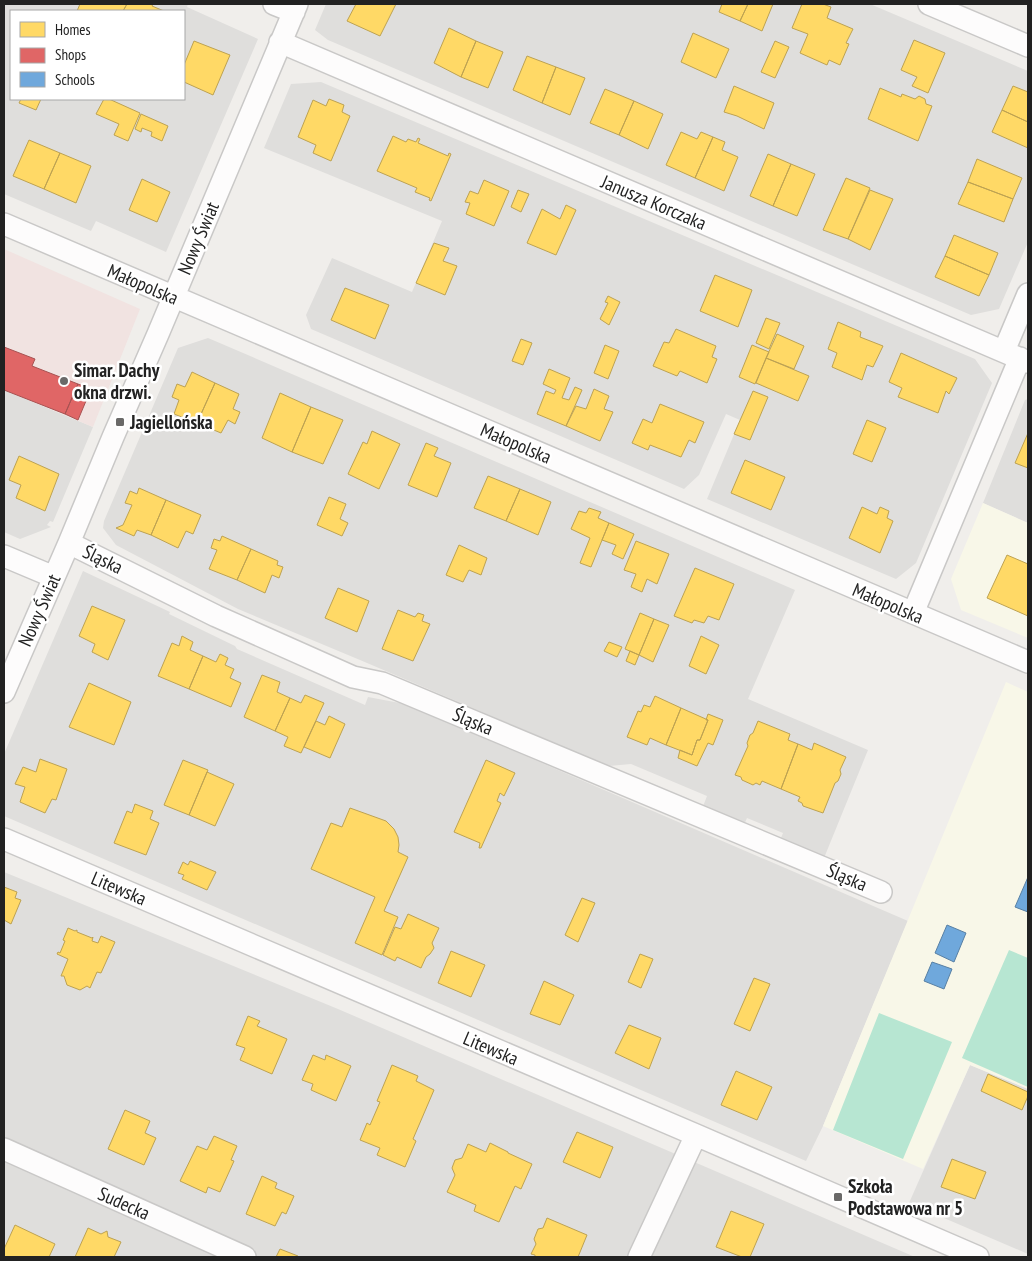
<svg xmlns="http://www.w3.org/2000/svg" width="1032" height="1261" viewBox="0 0 1032 1261" font-family="'PT Sans Narrow',sans-serif">
	<rect width="100%" height="100%" fill="#f0eeeb"/>
	<!-- residential -->
	<path fill="#dfdedc" fill-rule="evenodd" d="M4,4H188L187,7L258,39L166,252L96,221L91,231L4,194ZM11,11H184V99H11Z
		M326,4H870L1028,71V242L999,309L971,315L328,40L315,30Z
		M321,82L975,359L992,383L916,563L896,579L707,499L740,420L726,414L699,475L684,489L311,329L306,315L332,258L412,292L442,221L264,148L291,84Z
		M208,338L795,590L748,699L868,750L824,858L781,838L783,833L747,818L744,825L702,809L707,796L631,764L609,766L360,660L238,609L116,545L103,528L104,521L178,348Z
		M4,390L93,427L53,522L50,521L47,525L51,527L20,539L4,532Z
		M1028,399V523L983,503L1025,400Z
		M83,571L170,612L169,614L235,646L237,649L365,705L368,697L405,704L908,921L823,1126L806,1161L4,816V754Z
		M4,872L338,1009L915,1257H4Z
		M970,1065L1028,1089V1254L909,1203Z"/>
	<!-- commercial -->
	<path fill="#f1e3e1" d="M4,249L140,309L93,427L4,390Z"/>
	<!-- education -->
	<path fill="#f8f7e8" d="M983,503L1028,523V638L961,610L951,579Z
		M1006,682L1028,692V1089L970,1065L923,1169L823,1126Z"/>
	<!-- pitch -->
	<path fill="#b7e6d2" d="M1009,950L1028,958V1087L962,1058Z
		M879,1013L952,1042L903,1159L833,1130Z"/>
	<!-- homes -->
	<path fill="#ffd966" stroke="#bda252" d="M80,4H127L123,11H77Z
		M127,4H153L152,6L164,11H123Z
		M356,4H396L380,36L347,21Z
		M722,4H748L740,21L719,12Z
		M748,4H773L762,31L740,21Z
		M802,4H823L831,7L827,18L853,29L846,43L849,44L840,65L829,60L827,65L800,53L808,34L792,28Z
		M449,28L476,41L461,77L434,63Z
		M693,33L729,49L716,78L681,62Z
		M914,40L945,53L928,93L912,86L917,77L901,70Z
		M194,41L230,55L213,95L184,82V65Z
		M476,41L503,52L488,88L461,77Z
		M775,41L789,47L775,78L761,72Z
		M527,56L556,67L542,103L513,90Z
		M556,67L585,78L570,115L542,103Z
		M734,86L774,103L764,129L737,116L724,112Z
		M1013,86L1028,92V122L1002,110Z
		M880,88L901,97L902,94L915,99L919,96L925,99L926,104L932,106L918,141L868,119Z
		M605,89L634,101L619,135L590,123Z
		M21,99H41L36,110L19,103Z
		M104,99H109L140,113L128,141L114,135L119,124L96,114Z
		M329,99L344,105L342,112L350,116L331,161L313,153L316,145L298,137L313,100L326,106Z
		M634,101L663,114L648,149L619,135Z
		M1002,110L1028,122V148L992,132Z
		M141,114L168,126L162,141L151,136L152,132L142,128L141,132L135,129Z
		M681,132L697,139L701,132L713,137L695,178L666,165Z
		M393,136L406,142L408,139L416,142L418,138L420,139L418,143L448,156L449,153L451,154L431,201L429,200L430,198L415,192L417,188L377,171Z
		M713,137L725,142L722,150L738,157L724,191L695,178Z
		M29,140L60,153L44,189L13,176Z
		M60,153L91,166L76,203L44,189Z
		M768,154L791,164L773,206L750,196Z
		M977,159L1022,178L1013,199L968,182Z
		M791,164L815,174L797,216L773,206Z
		M846,178L870,188L848,239L823,230Z
		M142,179L170,192L157,222L129,210Z
		M484,180L509,191L494,226L466,214L470,203L465,202L470,191L478,194Z
		M968,182L1013,199L1004,222L958,204Z
		M518,190L529,194L521,212L511,207Z
		M870,190L893,199L870,250L848,239Z
		M566,205L576,210L556,255L527,243L542,209L560,219Z
		M954,235L998,253L989,275L945,256Z
		M434,243L449,248L443,261L457,266L445,295L416,283Z
		M945,256L989,275L979,296L935,277Z
		M715,275L752,290L738,327L700,311Z
		M345,288L389,305L375,339L331,320Z
		M608,296L620,302L609,325L600,319L608,303L605,302Z
		M766,318L780,323L769,349L756,343Z
		M838,322L861,332L860,337L883,346L873,367L867,365L862,380L832,367L837,353L828,349Z
		M676,329L716,346L712,357L717,359L707,383L680,371L677,376L653,366L664,342L669,343Z
		M777,334L804,346L794,369L766,358Z
		M521,339L532,343L523,365L512,361Z
		M605,345L619,351L608,379L594,373Z
		M752,345L769,352L755,384L739,377Z
		M901,353L957,378L949,394L946,391L938,413L898,397L902,388L889,382Z
		M766,358L809,376L798,401L756,383Z
		M549,369L570,378L562,398L569,400L575,387L582,390L566,426L537,414L546,391L554,394L556,390L543,384Z
		M192,372L215,383L197,423L174,414L179,400L172,397L177,384L185,387Z
		M215,383L239,394L233,409L240,412L235,424L228,420L221,433L197,423Z
		M594,389L609,396L604,409L613,412L600,441L566,426L576,406L586,409Z
		M753,391L768,397L750,440L734,434Z
		M280,393L311,407L292,452L262,438Z
		M660,404L704,422L695,443L689,440L681,457L650,445L648,450L632,443L643,419L652,423Z
		M311,407L343,420L323,464L292,452Z
		M867,420L886,428L872,462L853,454Z
		M372,431L400,444L379,489L348,474L363,442L367,444Z
		M1028,433V468L1015,463Z
		M426,443L438,448L434,456L451,463L437,497L408,485Z
		M19,456L59,474L45,511L16,498L21,485L9,480Z
		M745,460L785,477L771,510L731,493Z
		M488,476L520,489L506,521L474,508Z
		M139,488L166,500L151,535L137,530L134,536L116,528L123,525L132,505L125,503L130,491L137,494Z
		M520,489L551,502L538,535L506,521Z
		M329,497L346,504L340,519L348,523L342,536L317,525Z
		M166,500L201,515L193,534L186,531L178,548L151,535Z
		M862,507L877,514L880,507L889,511L887,518L893,521L880,553L849,538Z
		M589,508L601,512L598,518L609,523L591,567L580,563L590,538L571,529L579,511L586,513Z
		M609,523L634,534L623,559L612,554L616,545L602,540Z
		M222,536L251,549L237,580L209,569L217,550L211,548L214,539L220,541Z
		M636,541L669,554L657,584L647,579L642,592L631,587L636,574L624,570Z
		M459,545L487,558L481,575L469,570L463,582L446,575Z
		M251,549L278,561L277,565L283,567L279,578L272,575L265,593L237,580Z
		M1007,555L1028,564V616L987,598Z
		M695,568L734,584L719,620L708,616L704,623L694,620L692,623L674,616Z
		M338,588L369,601L357,632L325,618Z
		M92,606L125,620L108,660L92,652L95,644L79,636Z
		M398,610L415,617L418,613L424,615L422,621L430,624L413,661L382,649Z
		M640,613L654,619L639,655L625,649Z
		M654,619L669,625L653,662L639,655Z
		M182,636L193,642L190,650L203,656L189,689L158,676L172,643L179,646Z
		M701,636L719,645L706,674L689,666Z
		M609,642L622,647L617,657L604,651Z
		M630,651L639,655L635,665L626,661Z
		M220,654L228,658L225,665L234,669L230,678L241,683L231,707L189,689L203,656L216,662Z
		M262,675L280,682L277,692L290,698L275,731L244,717Z
		M89,683L131,702L114,745L69,727Z
		M305,695L324,703L301,753L284,746L288,737L275,731L290,698L301,703Z
		M655,696L681,708L666,745L650,738L647,745L627,737L638,711L641,712L644,705L650,707Z
		M681,708L708,720L700,740H697L692,755L666,745Z
		M708,714L723,720L713,745L708,743L697,766L678,758L680,750L692,755L697,740H700L708,720H706Z
		M329,716L345,724L330,758L304,747L316,721L325,725Z
		M758,721L790,734L788,740L798,744L781,789L762,781L760,785L756,783L753,785L742,780L741,777L735,775L748,746L747,743L750,735L753,733Z
		M814,743L846,757L840,770L841,774L838,781L835,783L823,813L803,806L802,803L798,801L800,797L781,789L798,744L812,750Z
		M40,759L67,769L56,800L52,799L45,813L20,802L25,787L15,784L23,767L36,772Z
		M183,760L208,770L189,815L164,805Z
		M486,760L515,773L504,796L500,793L497,801L501,803L481,848H479L480,843L454,832Z
		M207,772L234,784L215,826L189,815Z
		M135,804L153,811L150,819L159,823L146,855L114,843L127,811L132,813Z
		M350,808L386,821L394,829L398,837L399,845L398,852L408,857L384,911L398,917L382,955L355,943L375,897L311,869L331,823L342,827Z
		M190,861L216,872L207,890L182,879L184,875L178,873L183,862L188,865Z
		M4,887L17,892L15,898L21,900L11,924L4,920Z
		M582,898L595,903L578,942L565,935Z
		M408,914L439,928L432,943L434,948L430,954L426,957L421,968L397,957L395,961L383,955L395,927L401,929Z
		M68,928L75,931L77,930V932L92,938L93,937L92,941L98,943L101,936L115,942L101,973L97,972L90,988L87,986L80,990L67,985L64,976H61L68,959L57,954L58,952L60,953L65,941L63,940Z
		M451,951L485,965L471,997L438,983Z
		M640,954L653,959L641,988L628,982Z
		M754,978L770,984L750,1031L734,1024Z
		M544,981L574,995L560,1025L530,1014Z
		M248,1016L260,1021L257,1026L287,1039L272,1074L240,1060L245,1048L236,1045Z
		M629,1025L661,1038L649,1069L615,1053Z
		M313,1055L325,1060L326,1055L351,1066L336,1101L311,1090L313,1084L302,1080Z
		M392,1065L418,1076L416,1081L434,1090L413,1139L416,1141L405,1167L377,1155L380,1148L360,1140L367,1123L370,1125L380,1102L377,1101Z
		M736,1071L772,1087L757,1120L721,1105Z
		M988,1074L1028,1092V1096L1022,1110L981,1091Z
		M125,1110L150,1121L145,1133L156,1138L144,1165L108,1149Z
		M577,1132L613,1147L600,1178L563,1162Z
		M214,1136L237,1146L231,1160L234,1161L220,1192L208,1187L206,1193L180,1181L197,1146L207,1150Z
		M490,1143L508,1152V1153L532,1164L521,1189L515,1186L499,1222L474,1211L476,1205L447,1192L455,1175L452,1168L455,1160L462,1158L468,1144L486,1152Z
		M952,1159L986,1172L975,1199L941,1187Z
		M262,1176L277,1183L275,1188L294,1196L286,1214L282,1212L275,1226L246,1214Z
		M731,1211L764,1224L750,1257H742L716,1247Z
		M547,1218L587,1235L578,1257H535V1255L531,1254L536,1244L534,1239L538,1229L543,1228Z
		M15,1225L55,1244L49,1257H4V1249Z
		M88,1228L101,1234L107,1231L108,1237L121,1242L114,1257H75Z
		M280,1249L298,1256V1257H276Z"/>
	<!-- shops -->
	<path fill="#e06666" stroke="#a75252" d="M4,347L35,359L32,366L78,384L65,414L4,390Z
		M78,384L91,389L78,420L65,414Z"/>
	<!-- schools -->
	<path fill="#6fa8dc" stroke="#5880a4" d="M1028,877V912L1015,907Z
		M947,925L966,933L954,962L935,953Z
		M932,962L952,969L944,989L924,981Z"/>
	<g fill="none" stroke-linecap="round" stroke-linejoin="round">
		<!-- minor casing -->
		<g stroke="#c9c8c7" stroke-width="24">
			<path id="minor" d="M274,4L294,12
				M929,4L1028,46
				M280,42L1028,362
				M4,224L1028,662
				M1004,351L1028,294
				M69,543L216,616L353,677L382,683L881,892
				M4,556L54,577
				M913,613L1020,358
				M4,692L69,543L113,437L158,334L297,4
				M4,839L696,1135L978,1257
				M4,1149L245,1257
				M639,1257L696,1135"/>
		</g>
		<!-- minor -->
		<use href="#minor" stroke="#fdfcfc" stroke-width="21"/>
	</g>
	<!-- markers -->
	<g fill="#6a6968" stroke="#fff" stroke-width="2">
		<circle cx="64" cy="381" r="5"/>
		<rect x="115" y="417" width="10" height="10" rx="2.5"/>
		<rect x="833" y="1192" width="10" height="10" rx="2.5"/>
	</g>
	<g text-anchor="middle" stroke-width="5" stroke-linejoin="round" paint-order="stroke">
		<!-- street labels -->
		<g font-size="19" fill="#222" stroke="#fff">
			<text transform="translate(654 202) rotate(23)" y="7">Janusza Korczaka</text>
			<text transform="translate(198 238) rotate(-67)" y="7">Nowy Świat</text>
			<text transform="translate(143 284) rotate(23)" y="7">Małopolska</text>
			<text transform="translate(516 443) rotate(23)" y="7">Małopolska</text>
			<text transform="translate(103 559) rotate(26)" y="7">Śląska</text>
			<text transform="translate(888 603) rotate(23)" y="7">Małopolska</text>
			<text transform="translate(39 610) rotate(-66)" y="7">Nowy Świat</text>
			<text transform="translate(473 721) rotate(23)" y="7">Śląska</text>
			<text transform="translate(847 877) rotate(23)" y="7">Śląska</text>
			<text transform="translate(119 888) rotate(23)" y="7">Litewska</text>
			<text transform="translate(491 1048) rotate(23)" y="7">Litewska</text>
			<text transform="translate(124 1203) rotate(24)" y="7">Sudecka</text>
		</g>
		<!-- poi labels -->
		<g font-size="19" font-weight="bold" fill="#222" stroke="#fff" text-anchor="start">
			<text x="74" y="377">Simar. Dachy<tspan x="74" dy="22">okna drzwi.</tspan></text>
			<text x="130" y="429">Jagiellońska</text>
			<text x="848" y="1193">Szkoła<tspan x="848" dy="22">Podstawowa nr 5</tspan></text>
		</g>
	</g>
	<!-- border -->
	<rect width="1032" height="1261" fill="none" stroke="#222222" stroke-width="10"/>
	<!-- legend -->
	<rect x="10" y="10" width="175" height="90" fill="#ffffff" stroke="#a7a7a7"/>
	<rect x="20" y="22" width="25" height="15" fill="#ffd966" stroke="#a7a7a7"/>
	<text x="55" y="35" font-size="15" fill="#222222">Homes</text>
	<rect x="20" y="48" width="25" height="15" fill="#e06666" stroke="#a7a7a7"/>
	<text x="55" y="60" font-size="15" fill="#222222">Shops</text>
	<rect x="20" y="72" width="25" height="15" fill="#6fa8dc" stroke="#a7a7a7"/>
	<text x="55" y="85" font-size="15" fill="#222222">Schools</text>
</svg>
